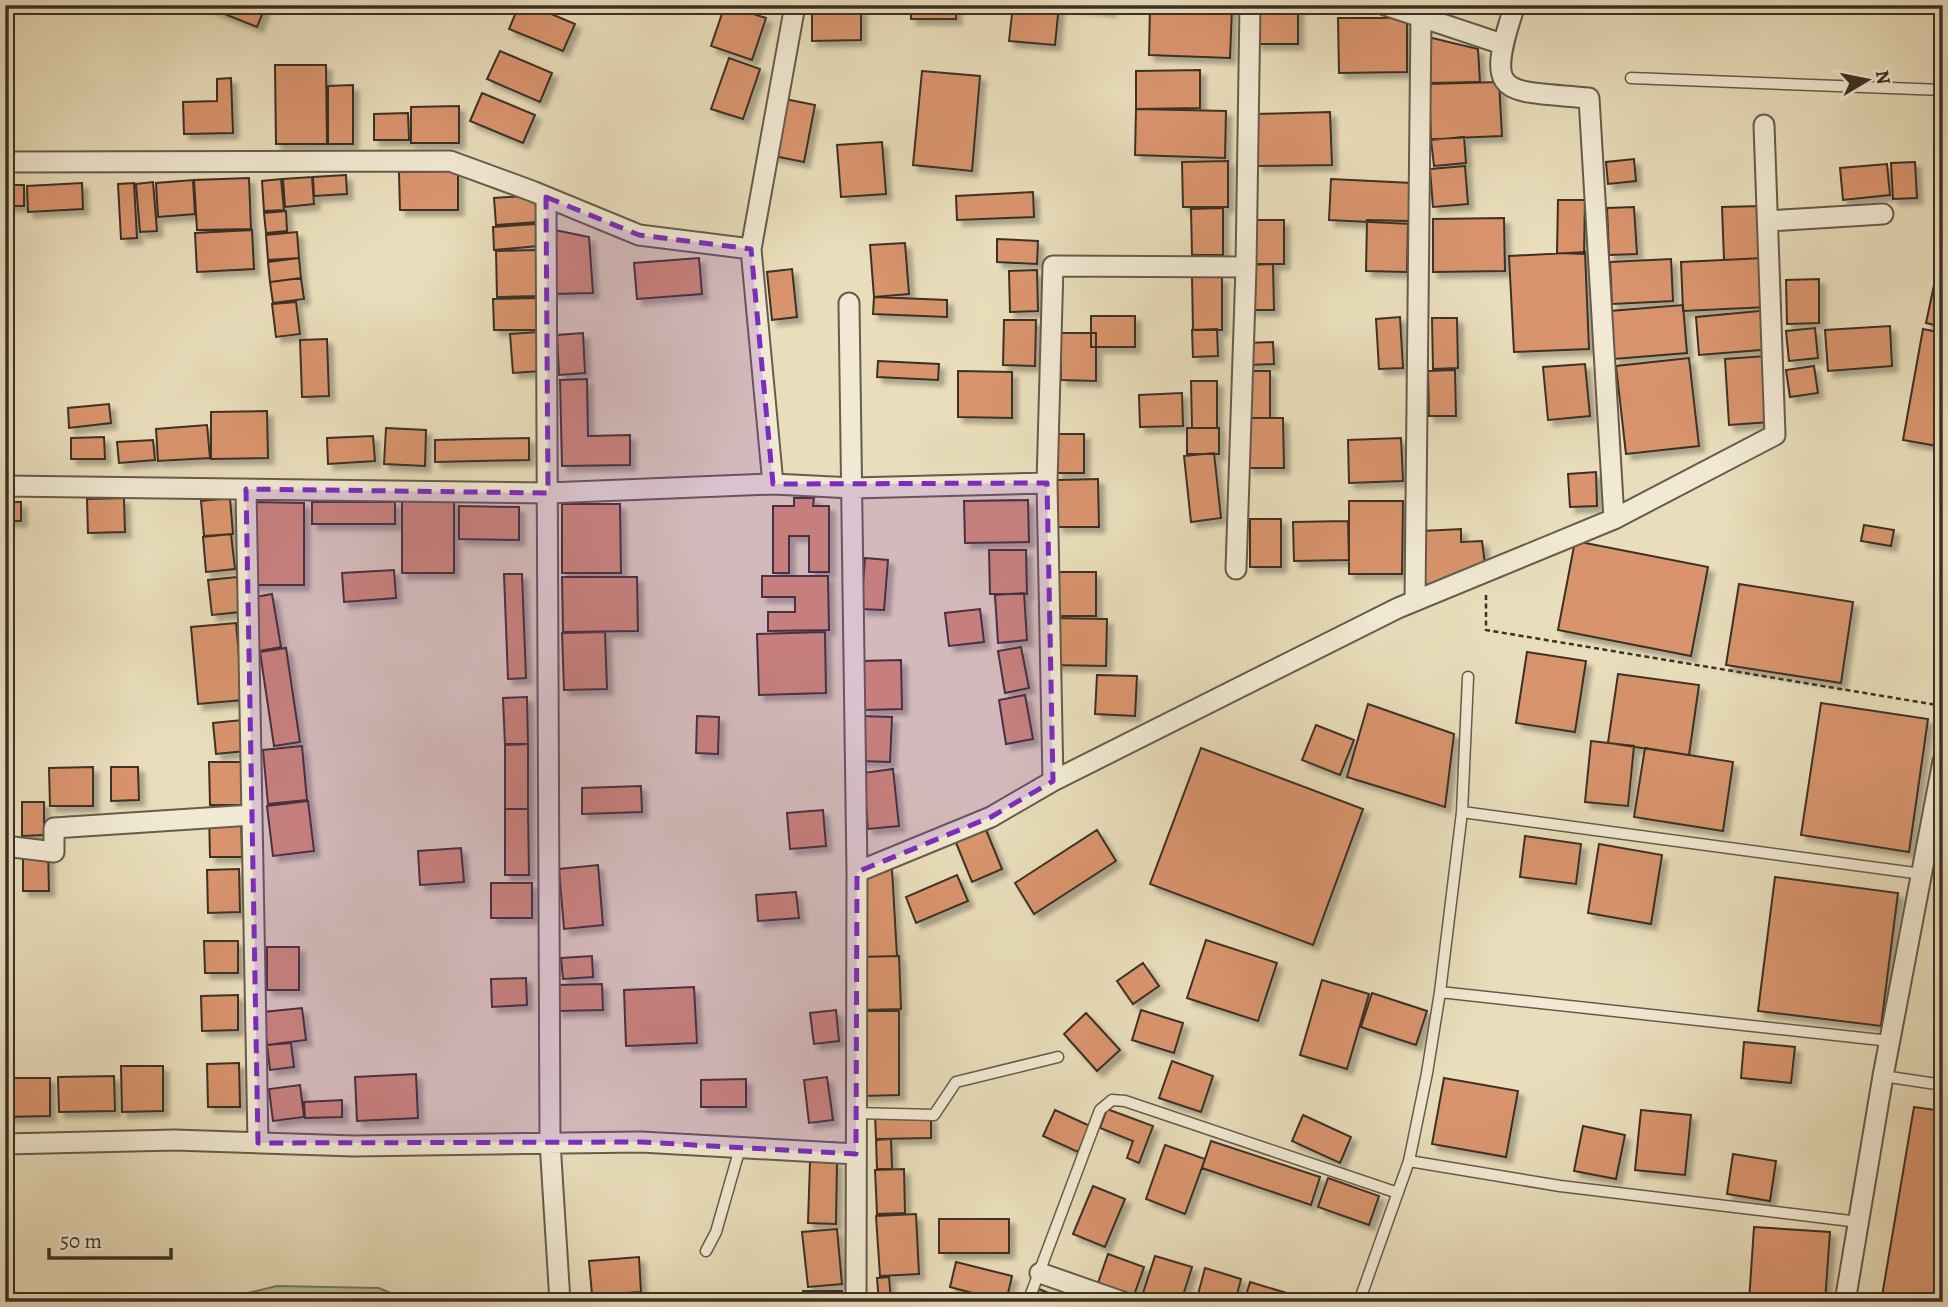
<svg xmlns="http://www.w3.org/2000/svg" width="1948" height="1307" viewBox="0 0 1948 1307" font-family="Alegreya,serif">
	<defs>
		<filter id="shadow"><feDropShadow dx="5.5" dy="5.5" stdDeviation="2" flood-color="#0004"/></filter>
	</defs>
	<rect width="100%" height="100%" fill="#e9ddbb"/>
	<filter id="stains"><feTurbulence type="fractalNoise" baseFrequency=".00286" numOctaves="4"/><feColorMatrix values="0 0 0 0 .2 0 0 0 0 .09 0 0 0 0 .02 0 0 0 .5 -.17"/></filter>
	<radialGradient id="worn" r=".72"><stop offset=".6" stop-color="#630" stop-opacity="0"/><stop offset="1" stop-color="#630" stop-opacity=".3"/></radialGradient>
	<!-- green -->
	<path fill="#b7c090" stroke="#79785b" stroke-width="2" d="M277,1286L379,1288L411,1302H210Z"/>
	<!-- building -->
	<path fill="#d9946d" stroke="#3b3126" stroke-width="2" filter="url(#shadow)" d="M202,5H266L257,27Z
		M519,5H530L575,24L563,51L509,29Z
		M725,5L766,18L752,60L711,46Z
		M911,5H956V19H911Z
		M1013,5H1059L1055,45L1009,41Z
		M1061,5H1111L1110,11Z
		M1150,5L1232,7L1230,58L1149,55Z
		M1256,5H1298V44H1256Z
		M812,8H861V40L812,41Z
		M1338,18H1407V72L1339,73Z
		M1428,37L1478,49L1480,82L1429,83Z
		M500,51L552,73L540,102L487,79Z
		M729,58L760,69L743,119L711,109Z
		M275,65H326L327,144H276Z
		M1200,70V108L1136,109V71Z
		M922,71L980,76L972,171L913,165Z
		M231,78L233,133L184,134L183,102L217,101V79Z
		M1499,82L1502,136L1431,139L1429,84Z
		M353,85V144H328V86Z
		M482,93L535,115L523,143L470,121Z
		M780,98L815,105L804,162L769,155Z
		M459,106V143H411V107Z
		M1136,109L1226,111L1225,158L1135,155Z
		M1330,112L1332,165L1257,166L1256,114Z
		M408,113L409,140H374V114Z
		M1464,137L1466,163L1434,166L1431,140Z
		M882,142L886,194L841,197L837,145Z
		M1634,159L1636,181L1608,184L1606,162Z
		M1228,161V207H1183L1182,162Z
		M1915,162L1917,198L1893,199L1891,163Z
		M1887,164L1890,195L1843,200L1840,168Z
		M1465,166L1468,204L1433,207L1430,169Z
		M458,171V210H400L399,172Z
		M346,175L347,194L314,196L313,177Z
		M312,177L314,204L285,207L283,179Z
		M249,178L251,229L197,230L194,180Z
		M281,179L284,210L264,211L262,181Z
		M1331,179L1412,183L1410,224L1329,220Z
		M193,180L195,214L158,217L156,183Z
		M153,182L157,231L140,232L136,184Z
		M82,183L83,209L28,212L27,186Z
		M134,183L137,238L121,239L118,184Z
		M5,185H24V206H5Z
		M1033,192L1034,217L957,220L956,196Z
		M536,195L538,222L496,225L494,198Z
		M1558,200H1585L1584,254L1557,253Z
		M1762,206L1763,258L1724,260L1722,207Z
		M1634,207L1637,254L1609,255L1607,208Z
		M1223,208V255H1192L1191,209Z
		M286,211L287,231L266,233L264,213Z
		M1504,218L1505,271L1433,272V219Z
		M1254,220H1284V264H1254Z
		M1367,220L1408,221L1407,272L1366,271Z
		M536,224L538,246L494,250L493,227Z
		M550,229L589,237L593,293L552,294Z
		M252,230L254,269L197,272L195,233Z
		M297,232L299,258L268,260L266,235Z
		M997,239L1038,241L1037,264L997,262Z
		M905,243L909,294L874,297L870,245Z
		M536,250L538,296L497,297L496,251Z
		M1585,252L1589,349L1514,352L1509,256Z
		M299,258L301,278L270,282L268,262Z
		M699,258L702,294L637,299L634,263Z
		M1765,258L1768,307L1683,311L1681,262Z
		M1671,259L1673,301L1612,304L1610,262Z
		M1273,264L1274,310H1250L1249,265Z
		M792,269L797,317L772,320L767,272Z
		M1037,270L1038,311L1010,312L1009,271Z
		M1192,277H1222V330H1193Z
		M301,278L304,299L273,303L270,282Z
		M1819,279V323L1787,324L1786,280Z
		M1934,285L1943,287V327L1926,323Z
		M874,297L947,300V317L873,314Z
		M538,298V330H494L493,299Z
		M296,302L300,334L276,337L272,304Z
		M1683,305L1687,353L1614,359L1610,311Z
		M1770,310L1773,349L1699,355L1696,317Z
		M1091,316H1135V347H1091Z
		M1400,317L1403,368L1379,369L1376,319Z
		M1432,318H1457L1458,368L1433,369Z
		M1004,320H1036L1035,366L1003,365Z
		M1890,326L1892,366L1828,371L1825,330Z
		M1815,328L1818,358L1789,361L1786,331Z
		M1217,329L1218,356L1193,357L1192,330Z
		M1923,329L1943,333V447L1903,440Z
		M538,332L541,371L513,373L510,334Z
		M583,333L585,373L559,375L557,335Z
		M1061,333H1096V381L1061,380Z
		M327,339L329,396L302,397L300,340Z
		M1273,342L1274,364L1247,365L1246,343Z
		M1766,356L1770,422L1729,425L1725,359Z
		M1689,358L1699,446L1626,454L1616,366Z
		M878,361L939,364L938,380L877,377Z
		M1585,364L1590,416L1548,420L1543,367Z
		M1814,366L1818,393L1790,397L1786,370Z
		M1455,370L1456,416H1429L1428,371Z
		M958,371L1012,372V418L958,417Z
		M1247,371H1270V418H1247Z
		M587,379L588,436L630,435V465L562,466L560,380Z
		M1191,381H1217V428H1192Z
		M1182,393L1183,426L1140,427L1139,395Z
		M109,404L111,423L69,428L68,408Z
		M267,411L268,458L211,459V412Z
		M1248,418H1283L1284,468H1248Z
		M207,425L210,458L158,461L156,429Z
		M386,428L426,430L425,466L384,464Z
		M1187,428H1219V454H1187Z
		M1057,434H1084V473H1057Z
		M373,436L375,461L328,464L327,438Z
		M104,437L105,459H71V438Z
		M529,438V460L435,462V440Z
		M1401,438L1403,481L1349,483L1348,440Z
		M153,440L155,460L119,463L117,442Z
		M1214,453L1221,518L1191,522L1184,456Z
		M1596,472L1597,506L1570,507L1568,474Z
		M1098,479L1099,527H1058L1057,480Z
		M124,498L125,532L88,533L87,499Z
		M230,498L233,534L204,536L201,501Z
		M794,498H814L813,506H829V572H809V536H789V573H773V506H794Z
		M402,500H454V573H402Z
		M1028,500L1029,542L965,543L964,501Z
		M1349,501H1403L1402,574H1349Z
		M5,502H21V521H5Z
		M253,502L304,503V585H253Z
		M312,502H395V524H312Z
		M562,504H620L621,573H562Z
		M459,506L519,507V540L459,539Z
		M1250,519H1281V567H1250Z
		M1348,521L1349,560L1294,561L1293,522Z
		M1864,525L1894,530L1891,546L1861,541Z
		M1461,529V542L1482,541L1485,564L1424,588L1422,531Z
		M231,534L235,569L206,572L203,537Z
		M1575,541L1708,567L1691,656L1558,630Z
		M989,550H1026L1027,594H990Z
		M865,558L888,560L884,610L861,609Z
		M394,570L396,598L344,602L342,573Z
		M1052,572H1096V616H1052Z
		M504,574H522L526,678L508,679Z
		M762,576H828L829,630L768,631V612H795V597H762Z
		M237,577L240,612L212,615L208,580Z
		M562,577H637L638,631L563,632Z
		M1739,584L1853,602L1841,683L1726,665Z
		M1024,593L1027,640L998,643L995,595Z
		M272,594L281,647L259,651L250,598Z
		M980,609L984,642L949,646L945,613Z
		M1052,618L1107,619L1106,666L1051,665Z
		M236,623L243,700L198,704L191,627Z
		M605,632L607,689L564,690L562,633Z
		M825,632L826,693L759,695L757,634Z
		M1021,647L1029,688L1005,693L998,651Z
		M286,648L300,742L274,746L260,652Z
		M1527,652L1586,661L1575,732L1516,723Z
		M901,660L902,709L864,710L862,661Z
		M1618,674L1699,685L1689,755L1608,743Z
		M1097,675L1137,676L1135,716L1095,714Z
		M1025,695L1033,739L1006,744L999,700Z
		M527,697L528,744L505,745L503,698Z
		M1821,703L1928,719L1909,852L1801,835Z
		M1368,704L1454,734L1445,807L1347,777Z
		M697,716L719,717L718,754L696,753Z
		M861,716L892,717L890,762L860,761Z
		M242,720L245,751L216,754L213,723Z
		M1316,725L1354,740L1340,775L1302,760Z
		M1591,741L1634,746L1628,806L1585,802Z
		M505,744H528V809H505Z
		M302,746L307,800L268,804L263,750Z
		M1201,748L1363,809L1313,945L1150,884Z
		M1645,748L1733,762L1723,831L1634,817Z
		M209,762H241L242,805H210Z
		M93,767V806H50L49,768Z
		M111,767H138L139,800L111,801Z
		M893,769L899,826L868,829L863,773Z
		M641,786L642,812L582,814V788Z
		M308,801L314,851L273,856L267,806Z
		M22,802H44V835L22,836Z
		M505,809H528L529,875H505Z
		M823,810L826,846L790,849L787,813Z
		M209,814H241L242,857H210Z
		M982,820L1002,869L972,882L952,833Z
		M1097,830L1116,861L1034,914L1015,883Z
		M1525,836L1581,844L1576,884L1520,877Z
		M1599,844L1662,855L1651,924L1588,913Z
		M461,848L464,882L420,885L418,851Z
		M48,850L49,891H23V851Z
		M598,865L603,925L564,929L559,869Z
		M239,869L240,912L208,913L207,870Z
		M892,869L897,956L860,957L858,881Z
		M957,875L968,901L916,923L906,897Z
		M1775,877L1898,893L1881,1026L1758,1011Z
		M491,883H532V918H491Z
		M796,892L799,918L758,921L756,895Z
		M1206,940L1277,963L1258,1021L1187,998Z
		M204,941H238V973H205Z
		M267,947H299V990H267Z
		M592,956L593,977L563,979L561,958Z
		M899,956L901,1009L862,1010L860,957Z
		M1143,963L1159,986L1133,1004L1117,981Z
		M526,978L527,1005L492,1007L491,979Z
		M1322,980L1369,994L1347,1069L1300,1055Z
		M602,984L603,1010L557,1011L556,985Z
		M694,987L697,1043L626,1046L624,990Z
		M1372,993L1427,1011L1416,1045L1361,1027Z
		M238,995V1030L202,1031L201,996Z
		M302,1008L306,1040L267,1045L263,1012Z
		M836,1010L839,1041L814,1044L810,1013Z
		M1141,1010L1183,1023L1174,1053L1132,1040Z
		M862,1011H899V1095L862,1096Z
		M1086,1013L1120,1050L1097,1071L1064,1034Z
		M1744,1042L1795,1047L1791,1083L1741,1078Z
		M291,1043L294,1067L270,1070L267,1045Z
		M1172,1061L1213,1076L1201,1112L1159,1098Z
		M239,1063L240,1107H208L207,1064Z
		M121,1066H163V1111L122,1112Z
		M416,1074L418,1118L357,1121L355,1077Z
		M114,1076L115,1111L59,1112L58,1077Z
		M827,1077L833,1120L809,1123L804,1080Z
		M5,1078H50V1116L5,1117Z
		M1444,1078L1518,1091L1506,1157L1432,1144Z
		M746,1079V1107H701V1080Z
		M300,1085L304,1117L273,1121L269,1089Z
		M342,1100V1117L305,1118L304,1102Z
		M1914,1107L1943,1111V1302H1881Z
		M1107,1109L1153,1126L1139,1163L1127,1158L1133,1141L1100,1128Z
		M1055,1110L1090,1126L1078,1152L1043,1136Z
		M1641,1110L1691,1115L1685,1175L1635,1170Z
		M875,1115L931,1117V1138L876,1139Z
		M1303,1115L1351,1137L1340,1163L1292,1141Z
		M1583,1126L1625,1135L1616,1179L1574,1171Z
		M891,1139L892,1169H877L876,1140Z
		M1211,1141L1320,1177L1311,1205L1202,1168Z
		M1165,1145L1205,1159L1185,1214L1146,1199Z
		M1733,1154L1776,1161L1770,1201L1727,1194Z
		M810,1161H837L836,1224L808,1223Z
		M904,1169L905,1213L877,1214L875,1170Z
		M1328,1178L1379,1196L1369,1225L1318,1207Z
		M1093,1186L1125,1199L1105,1247L1073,1234Z
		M916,1214L919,1274L880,1276L876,1216Z
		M939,1219H1009V1253H939Z
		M1754,1227L1830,1232L1825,1302H1749Z
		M837,1229L842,1284L808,1287L802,1232Z
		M1108,1254L1144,1267L1134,1295L1098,1283Z
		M1155,1256L1192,1267L1181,1302L1143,1293Z
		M639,1257L641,1292L592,1295L589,1261Z
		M956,1262L1012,1276L1006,1302L950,1287Z
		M1205,1268L1241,1279L1235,1302H1196Z
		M889,1277L891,1301L879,1302L877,1278Z
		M1250,1282L1290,1294L1288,1302H1244Z
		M1039,1289L1065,1300L1064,1302H1033Z
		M803,1291H842V1302H803Z
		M1674,1298L1726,1300V1302H1674Z"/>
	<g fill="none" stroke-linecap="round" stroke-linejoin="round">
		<!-- lane casing -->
		<g stroke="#665c4b" stroke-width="13">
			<path id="lane" d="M1631,78L1943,90
				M1462,812L1922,874
				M1440,992L1890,1041
				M1883,1076L1943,1085
				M856,1113L934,1115L956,1082L1058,1057
				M1409,1161L1560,1186L1859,1222
				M706,1251L716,1232L740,1148
				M1028,1302L1100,1110L1112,1100L1125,1101L1398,1193
				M1359,1302L1409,1161L1427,1073L1440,992L1462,812L1468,677"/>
		</g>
		<!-- street casing -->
		<g stroke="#665c4b" stroke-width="23">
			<path id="street" d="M1385,5L1502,44
				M1515,5C1483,100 1503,90 1589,98L1614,519
				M5,162L450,161L532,191L639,235L751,249
				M546,197L550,1142L560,1302
				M1768,221L1883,214
				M1246,267L1250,5
				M849,303L857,872L856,1302
				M1047,483L1053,266L1246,267L1236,569
				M773,484L751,249L795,5
				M5,486L548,493L773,484L853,488L1047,483L1053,781L991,817L857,872
				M246,489L258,1143
				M1415,601L1421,17
				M1053,781L1398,608L1614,519L1775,435L1764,125
				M5,846L54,852V828L252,815
				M5,1144L175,1140L354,1146L641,1142L856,1154
				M1040,1273L1123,1302
				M1845,1302L1883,1076L1943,761"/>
		</g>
		<!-- path -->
		<path stroke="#3b3126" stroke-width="2.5" stroke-dasharray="5 3.5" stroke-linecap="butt" d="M1486,595V630L1943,706"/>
		<!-- lane -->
		<use href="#lane" stroke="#f1e9d3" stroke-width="10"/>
		<!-- street -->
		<use href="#street" stroke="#f1e9d3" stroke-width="19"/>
	</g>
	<!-- marked area -->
	<path fill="#7b2cbf" fill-opacity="0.2" stroke="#7b2cbf" stroke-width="5" stroke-dasharray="14 9" stroke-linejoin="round" d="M546,197L639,235L751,249L773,484L1047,483L1053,781L991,817L857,872L856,1154L641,1142L258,1143L246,489L548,493Z"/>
	<!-- margin -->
	<rect width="1948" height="1307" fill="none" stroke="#e9ddbb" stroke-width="28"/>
	<rect x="7" y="7" width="1934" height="1293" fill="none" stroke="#3b3126" stroke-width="3.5"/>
	<rect x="14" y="14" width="1920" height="1279" fill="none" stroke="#3b3126" stroke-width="2"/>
	<!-- north arrow -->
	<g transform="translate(1867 80) rotate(80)" stroke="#f1e9d3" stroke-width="5" paint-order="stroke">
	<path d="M0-5L12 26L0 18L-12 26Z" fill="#3b3126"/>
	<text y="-10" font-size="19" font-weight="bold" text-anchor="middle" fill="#3b3126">N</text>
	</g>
	<!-- scale -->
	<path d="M49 1248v10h122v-10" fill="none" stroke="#3b3126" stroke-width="3.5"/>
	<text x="60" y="1248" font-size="21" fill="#3b3126" stroke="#f1e9d3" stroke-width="5" paint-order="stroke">50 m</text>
	<rect width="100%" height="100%" filter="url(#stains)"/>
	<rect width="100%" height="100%" fill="url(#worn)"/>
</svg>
